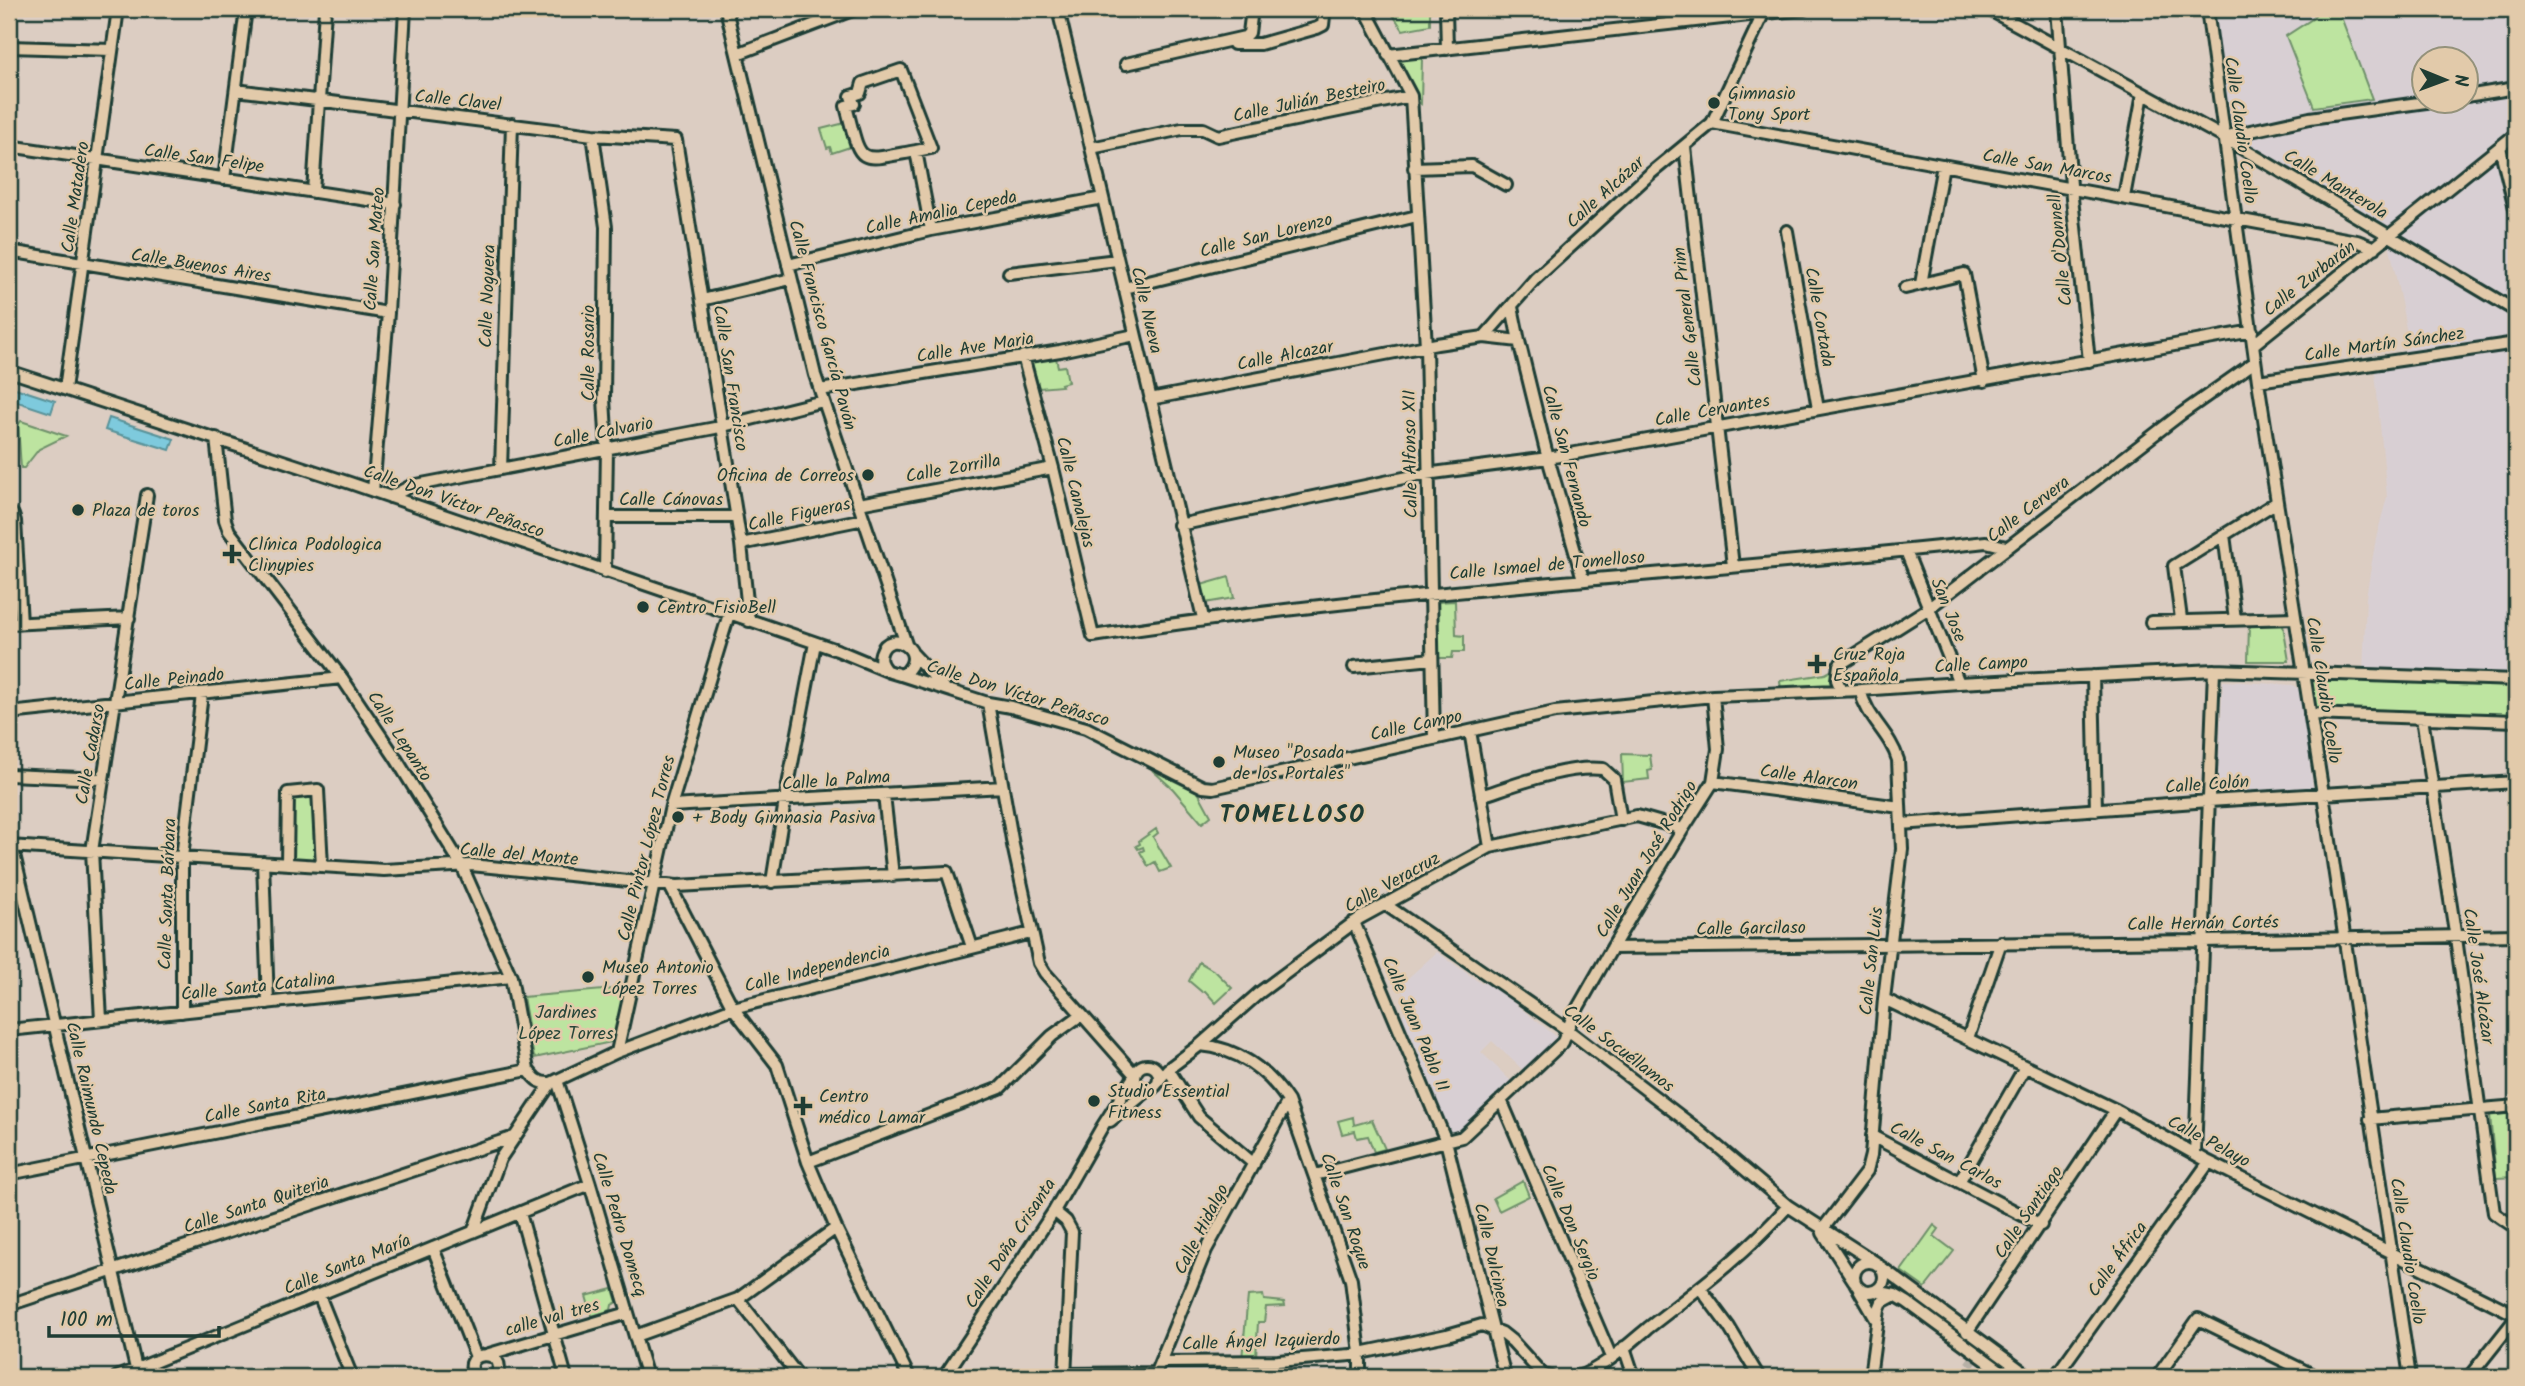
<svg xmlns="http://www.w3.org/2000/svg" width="2525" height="1386" viewBox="0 0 2525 1386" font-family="Kalam,sans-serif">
	<rect width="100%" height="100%" fill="#dccdc2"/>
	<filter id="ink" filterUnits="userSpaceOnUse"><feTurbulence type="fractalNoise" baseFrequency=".0143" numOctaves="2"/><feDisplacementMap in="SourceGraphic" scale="14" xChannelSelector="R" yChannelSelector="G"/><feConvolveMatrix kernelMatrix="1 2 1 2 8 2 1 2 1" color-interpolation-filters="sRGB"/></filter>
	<g filter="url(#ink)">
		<!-- built -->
		<path fill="#d8cfd3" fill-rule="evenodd" d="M2207,9H2516V680L2363,674L2366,597L2376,538L2387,497L2374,362L2410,348L2388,237L2223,137ZM2424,60H2466V102H2424Z
			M2223,681L2293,685L2301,690L2313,788L2217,795Z
			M1437,952L1482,984L1486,981L1557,1037L1523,1070L1492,1041L1481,1052L1511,1081L1460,1129L1450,1132L1417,1057L1419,1055L1402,1015L1413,1007L1399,986Z"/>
		<!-- green -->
		<path fill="#bde4a0" stroke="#6e906a" stroke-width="2" d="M1389,9H1430V25L1403,30Z
			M2319,9H2338L2372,99L2314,107L2286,36L2312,19Z
			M1388,55L1422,57L1421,104L1411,96Z
			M845,123L853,146L832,153L830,147L827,148L821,129Z
			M1056,358L1058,367L1065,366L1068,382L1061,384L1062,386L1039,388L1032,364L1033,361Z
			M21,421L66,436L39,449L24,468H21L18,425Z
			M1229,577L1234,598L1205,603L1201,585Z
			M1455,601L1456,635L1464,636V652H1453L1452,658H1438L1437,602Z
			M2249,625H2283L2289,661H2248Z
			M1834,669L1831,680L1833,687L1781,689L1780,681L1825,674Z
			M2304,673L2516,680V721L2310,714Z
			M1622,754L1650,755L1652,770L1648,771L1649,779L1623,782Z
			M1152,770L1198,792L1211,816L1202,823L1173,789Z
			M318,790L322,866L287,864L288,793Z
			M1156,829L1158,833L1153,837L1171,868L1160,872L1155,862L1148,866L1140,852L1144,850L1143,847L1138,849L1136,846L1140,844L1139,841Z
			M1199,962L1216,972L1232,988L1216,1003L1205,991L1202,992L1189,981Z
			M626,988L612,1042L534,1058L523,997Z
			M2516,1113V1177L2496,1178L2490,1115Z
			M1353,1117L1354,1125L1372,1120L1385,1149L1374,1152L1368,1136L1357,1138L1355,1131L1342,1134L1338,1121Z
			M1523,1181L1529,1196L1499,1211L1493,1198Z
			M1934,1225L1939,1229L1934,1236L1954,1251L1925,1288L1901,1271Z
			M613,1289L617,1302L612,1305L611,1310L592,1316L586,1296Z
			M1263,1295L1264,1300L1284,1302L1285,1306L1266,1307L1264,1322H1258L1256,1358L1242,1359L1248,1296Z"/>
		<!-- water -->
		<path fill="#7ecadd" stroke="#589299" stroke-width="2" d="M9,386L55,401L51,413L9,399Z
			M109,418L174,439L170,450L105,430Z"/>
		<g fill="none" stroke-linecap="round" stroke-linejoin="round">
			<!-- minor-tunnel -->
			<path stroke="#b6b0a6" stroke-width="10" stroke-dasharray="10 5" stroke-linecap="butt" d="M1960,1377L1973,1360"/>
			<!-- minor casing -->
			<g stroke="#1f3d34" stroke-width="16">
				<path id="minor" d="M726,9L815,375L906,644
					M1058,9L1203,618
					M1365,9L1411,96L1426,346L1434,739
					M1446,9L1447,49
					M1988,9L2223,137L2516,311
					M2057,9L2072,198L2089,361
					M2207,9L2258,381L2323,794L2410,1377
					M1234,44H1260L1317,28L1323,25L1324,16L1321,9
					M9,47L112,50
					M737,54L855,9
					M1388,55L1804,9
					M1126,64L1245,37L1249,33L1252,9
					M236,90L593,135L676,140L741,544L749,621
					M2466,96L2516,88
					M1712,123L2357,241L2375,248
					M593,135L606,227L604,399L607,449L605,572
					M2223,137L2310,118L2426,102
					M9,146L395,204
					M1685,147L1733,566
					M2500,147L2516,212
					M1091,148L1182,129H1203L1218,136L1411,96
					M916,151C855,162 862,166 846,106L854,104L851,96L860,93L863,83L901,70L931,148L916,151L931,230
					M1414,168L1472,166L1506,185
					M224,179L246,9
					M313,192L325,9
					M2124,197L2143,94
					M1787,231L1818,409
					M9,251L388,313
					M788,265L931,230L1103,198
					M1009,273L1117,260
					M1921,284L1943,165
					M1124,288L1417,216
					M1905,288L1964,274L1984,381
					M702,300L791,279
					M1512,307L1519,341
					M1484,337L1535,279L1650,174L1712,123L1763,14V9
					M2254,344L2516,134
					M1023,356L1053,468L1093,636C1389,590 1688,575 1986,542L2006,547
					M9,371L350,483L837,650L890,672L900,675L905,673C930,651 889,627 881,653C879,660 881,664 885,669
					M2258,381L2516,343
					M65,389L118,9
					M820,390L1060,351L1135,335
					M1150,399L1437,344L1484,337L1519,341L1546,451L1583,579
					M216,438L225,520L229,531L342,678L395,757L462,866L511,977L528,1070C535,1079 539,1084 551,1083L617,1052L733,1008L1031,933
					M501,469L512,124
					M373,491L388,313L405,9
					M390,497L411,486L715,428L823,401
					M859,504L1053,468
					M9,512L13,515L15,521L21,623
					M606,517H736
					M1179,525L1418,475L1548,458L2252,331
					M2224,535L2235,619
					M741,544L864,519
					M1906,551L1959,683
					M2181,619L2174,566L2277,502
					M2151,622L2295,618
					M9,624L129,618
					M913,654L944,687
					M1354,667L1432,659
					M895,673L988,703L1011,707L1086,728L1203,787L1213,788L1555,712L1713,696L1860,690L1959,683L2214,670L2516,680
					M2093,676L2096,810
					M1841,690L1837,680L1839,665L1929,608L2181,414L2255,362
					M9,713L342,678
					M2310,714L2516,721
					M2422,718L2457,945L2494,1213L2516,1228
					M1470,731L1490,847
					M9,775L102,779
					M1713,782L1900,807
					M884,795L893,876
					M1481,796C1518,784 1565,765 1603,769L1614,779L1621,820
					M671,806L1003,787
					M1901,824L2209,801L2516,782
					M9,846L384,870L471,865L677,886L947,872L972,947
					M12,846L138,1377
					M263,862L268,1003
					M287,864L288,793L318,790L322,866
					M772,882L785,801L815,643
					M670,886L733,1008L777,1065L808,1162L836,1228L909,1377
					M1386,905L1569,1031L1697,1129L1788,1206L1878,1264
					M1354,922L1446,1141L1505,1377
					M1612,948L2203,941L2516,935
					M1884,999L2116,1110L2209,1162L2516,1315
					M182,1012V857L202,694
					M101,1020L92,851L147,495
					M9,1030L511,977
					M1968,1038L2001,942
					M1200,1045C1237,1048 1268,1070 1288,1101L1351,1280L1360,1353V1377
					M617,1052L671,806L729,614
					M1135 1077a12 12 0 1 1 24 0a12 12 0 1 1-24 0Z
					M1168,1069L1199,1117L1254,1164
					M557,1080L590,1184L647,1377
					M1159,1080L1168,1069L1200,1045L1259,993L1360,918L1490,847L1637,816L1683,829
					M1501,1100L1611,1357
					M2370,1119L2516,1106
					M1110,1121L1151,1088
					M1872,1136L2041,1225
					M2195,1154L2214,670
					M808,1162L1000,1088L1052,1036L1081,1015
					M9,1174L528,1070
					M1315,1175L1462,1137L1563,1042L1572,1018L1612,948L1683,829L1713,782L1718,749L1713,696
					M1959,1182L2025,1067
					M1054,1211L1066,1221L1072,1232L1065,1377
					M520,1213L566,1377
					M1822,1230L1867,1171L1871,1155L1884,999L1902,849L1898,760C1890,733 1867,719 1860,690
					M473,1232L500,1159L551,1083
					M1823,1233L1854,1281
					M433,1248L476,1357
					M1854 1277a15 15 0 1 1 30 0a15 15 0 1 1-30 0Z
					M1881,1267L2030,1377
					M1700,1288L1729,1327L1759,1377
					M1859,1290L1877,1321
					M1875,1291L1895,1295L1907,1302L2009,1377
					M319,1295L352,1377
					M738,1299L799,1377
					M9,1305L514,1137
					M1967,1332L2116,1110
					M635,1336L738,1299L836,1228
					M1624,1347L1634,1377
					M486,1355L628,1313
					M1160,1362L1278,1361L1351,1355L1447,1335L1482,1325L1502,1333L1512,1341L1542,1374L1550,1377
					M1066,1374L1156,1373
					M117,1377L590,1184
					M475,1377C458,1347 513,1349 495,1377
					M944,1377L1054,1211L1102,1127L1135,1075L1045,973L1039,963L1013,845L988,703
					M1154,1377L1206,1250L1288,1101
					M1577,1377C1601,1370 1629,1344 1648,1328C1697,1290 1747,1253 1788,1206
					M1870,1377L1879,1309L1882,1302L1895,1295
					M2055,1377L2209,1162
					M2157,1377L2198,1319L2317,1377
					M2469,1377L2516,1318"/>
			</g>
			<!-- minor -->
			<use href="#minor" stroke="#e2caaa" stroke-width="10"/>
		</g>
	</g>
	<!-- markers -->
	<g fill="#1f3d34" stroke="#e2caaa" stroke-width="2.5">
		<circle cx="1714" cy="103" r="7"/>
		<circle cx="868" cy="475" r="7"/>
		<circle cx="78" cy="510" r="7"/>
		<path d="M228.5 543.5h7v7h7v7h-7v7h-7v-7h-7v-7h7z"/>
		<circle cx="643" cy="607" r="7"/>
		<path d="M1813.5 653.5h7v7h7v7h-7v7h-7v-7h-7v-7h7z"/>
		<circle cx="1219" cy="762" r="7"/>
		<circle cx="678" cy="817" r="7"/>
		<circle cx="588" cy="977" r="7"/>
		<circle cx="1094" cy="1101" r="7"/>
		<path d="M799.5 1095.5h7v7h7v7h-7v7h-7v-7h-7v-7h7z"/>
	</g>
	<g text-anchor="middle" stroke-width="5" stroke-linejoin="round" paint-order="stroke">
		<!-- poi labels -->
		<g font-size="18" fill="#1f3d34" stroke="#e2caaa" text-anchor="start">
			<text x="1728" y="99">Gimnasio<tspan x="1728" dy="21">Tony Sport</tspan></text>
			<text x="854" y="481" text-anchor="end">Oficina de Correos</text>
			<text x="92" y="516">Plaza de toros</text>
			<text x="248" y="550">Clínica Podologica<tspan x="248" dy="21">Clinypies</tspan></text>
			<text x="657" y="613">Centro FisioBell</text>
			<text x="1833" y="660">Cruz Roja<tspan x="1833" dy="21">Española</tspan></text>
			<text x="1233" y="758">Museo "Posada<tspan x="1233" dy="21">de los Portales"</tspan></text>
			<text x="692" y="823">+ Body Gimnasia Pasiva</text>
			<text x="602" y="973">Museo Antonio<tspan x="602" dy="21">López Torres</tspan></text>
			<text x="1108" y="1097">Studio Essential<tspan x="1108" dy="21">Fitness</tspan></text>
			<text x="819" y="1102">Centro<tspan x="819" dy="21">médico Lamar</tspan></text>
		</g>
		<!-- street labels -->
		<g font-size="18" fill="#1f3d34" stroke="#e2caaa">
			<text transform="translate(458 100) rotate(6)" y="6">Calle Clavel</text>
			<text transform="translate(1309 100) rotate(-12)" y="6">Calle Julián Besteiro</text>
			<text transform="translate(2241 130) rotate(82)" y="6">Calle Claudio Coello</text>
			<text transform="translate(204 158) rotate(8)" y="6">Calle San Felipe</text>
			<text transform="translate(2047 166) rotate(10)" y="6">Calle San Marcos</text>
			<text transform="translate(2336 184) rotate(31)" y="6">Calle Manterola</text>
			<text transform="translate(1605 192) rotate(-42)" y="6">Calle Alcázar</text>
			<text transform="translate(75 197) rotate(-82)" y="6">Calle Matadero</text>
			<text transform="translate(941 212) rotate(-12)" y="6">Calle Amalia Cepeda</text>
			<text transform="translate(1266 235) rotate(-14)" y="6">Calle San Lorenzo</text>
			<text transform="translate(374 249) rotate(-86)" y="6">Calle San Mateo</text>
			<text transform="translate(2060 250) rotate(-96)" y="6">Calle O'Donnell</text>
			<text transform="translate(201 265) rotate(9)" y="6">Calle Buenos Aires</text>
			<text transform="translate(2309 278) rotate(-38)" y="6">Calle Zurbarán</text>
			<text transform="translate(487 296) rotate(-88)" y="6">Calle Noguera</text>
			<text transform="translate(1147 310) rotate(77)" y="6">Calle Nueva</text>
			<text transform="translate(1687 317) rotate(-97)" y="6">Calle General Prim</text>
			<text transform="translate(1820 317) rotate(80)" y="6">Calle Cortada</text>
			<text transform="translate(823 325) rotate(75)" y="6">Calle Francisco García Pavón</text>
			<text transform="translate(2384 344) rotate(-8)" y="6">Calle Martín Sánchez</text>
			<text transform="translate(975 347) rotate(-9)" y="6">Calle Ave Maria</text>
			<text transform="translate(588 353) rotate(-90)" y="6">Calle Rosario</text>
			<text transform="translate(1285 355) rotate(-11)" y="6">Calle Alcazar</text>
			<text transform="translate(731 378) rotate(81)" y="6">Calle San Francisco</text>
			<text transform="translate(1712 410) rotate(-10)" y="6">Calle Cervantes</text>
			<text transform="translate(603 432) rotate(-11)" y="6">Calle Calvario</text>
			<text transform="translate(1410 454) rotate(-91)" y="6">Calle Alfonso XII</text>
			<text transform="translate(1567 456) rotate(75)" y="6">Calle San Fernando</text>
			<text transform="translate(953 468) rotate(-10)" y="6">Calle Zorrilla</text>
			<text transform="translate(1076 492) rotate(76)" y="6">Calle Canalejas</text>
			<text x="671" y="505">Calle Cánovas</text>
			<text transform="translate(454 501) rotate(19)" y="6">Calle Don Víctor Peñasco</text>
			<text transform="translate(2028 509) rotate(-37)" y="6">Calle Cervera</text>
			<text transform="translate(799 514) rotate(-12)" y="6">Calle Figueras</text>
			<text transform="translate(1547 565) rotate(-5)" y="6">Calle Ismael de Tomelloso</text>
			<text transform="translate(1949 610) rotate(68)" y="6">San Jose</text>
			<text transform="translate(1981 664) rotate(-3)" y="6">Calle Campo</text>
			<text transform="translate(174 679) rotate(-6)" y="6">Calle Peinado</text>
			<text transform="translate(2324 690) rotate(81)" y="6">Calle Claudio Coello</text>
			<text transform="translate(1018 693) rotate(17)" y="6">Calle Don Víctor Peñasco</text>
			<text transform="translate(1416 725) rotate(-12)" y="6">Calle Campo</text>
			<text transform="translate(400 736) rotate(57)" y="6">Calle Lepanto</text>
			<text transform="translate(90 754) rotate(-80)" y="6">Calle Cadarso</text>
			<text transform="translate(1809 777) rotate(8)" y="6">Calle Alarcon</text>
			<text transform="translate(836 780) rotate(-4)" y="6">Calle la Palma</text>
			<text transform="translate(2207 784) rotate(-4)" y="6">Calle Colón</text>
			<text transform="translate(646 848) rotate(-76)" y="6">Calle Pintor López Torres</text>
			<text transform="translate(519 854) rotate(5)" y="6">Calle del Monte</text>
			<text transform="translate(1646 859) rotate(-59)" y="6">Calle Juan José Rodrigo</text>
			<text transform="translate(1392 882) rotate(-29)" y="6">Calle Veracruz</text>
			<text transform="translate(167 894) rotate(-88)" y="6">Calle Santa Bárbara</text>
			<text transform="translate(2203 923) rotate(-1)" y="6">Calle Hernán Cortés</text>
			<text transform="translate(1751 928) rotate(-1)" y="6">Calle Garcilaso</text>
			<text transform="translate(1871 961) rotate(-84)" y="6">Calle San Luis</text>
			<text transform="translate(817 968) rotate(-14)" y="6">Calle Independencia</text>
			<text transform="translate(2479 976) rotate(82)" y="6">Calle José Alcázar</text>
			<text transform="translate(258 986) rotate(-6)" y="6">Calle Santa Catalina</text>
			<text transform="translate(1416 1024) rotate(67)" y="6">Calle Juan Pablo II</text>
			<text transform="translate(1619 1048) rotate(37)" y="6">Calle Socuéllamos</text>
			<text transform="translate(265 1105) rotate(-11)" y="6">Calle Santa Rita</text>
			<text transform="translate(92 1108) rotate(77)" y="6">Calle Raimundo Cepeda</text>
			<text transform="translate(2209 1141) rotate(28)" y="6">Calle Pelayo</text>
			<text transform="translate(1946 1155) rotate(28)" y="6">Calle San Carlos</text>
			<text transform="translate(256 1204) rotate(-18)" y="6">Calle Santa Quiteria</text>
			<text transform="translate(1346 1211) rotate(71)" y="6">Calle San Roque</text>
			<text transform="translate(2028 1212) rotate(-56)" y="6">Calle Santiago</text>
			<text transform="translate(1571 1222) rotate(67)" y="6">Calle Don Sergio</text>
			<text transform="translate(620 1224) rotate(73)" y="6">Calle Pedro Domecq</text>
			<text transform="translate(1201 1229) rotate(-63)" y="6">Calle Hidalgo</text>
			<text transform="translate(1010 1243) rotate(-57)" y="6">Calle Doña Crisanta</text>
			<text transform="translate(2408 1251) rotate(81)" y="6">Calle Claudio Coello</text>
			<text transform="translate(1492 1255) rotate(77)" y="6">Calle Dulcinea</text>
			<text transform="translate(2117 1259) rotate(-54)" y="6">Calle África</text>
			<text transform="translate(347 1264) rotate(-22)" y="6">Calle Santa María</text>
			<text transform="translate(552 1317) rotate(-16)" y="6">calle val tres</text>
			<text transform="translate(1261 1341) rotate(-2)" y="6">Calle Ángel Izquierdo</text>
		</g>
		<!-- park labels -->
		<g font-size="18" fill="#274539" stroke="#e2caaa">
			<text x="566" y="1018">Jardines<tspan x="566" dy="21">López Torres</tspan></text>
		</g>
		<!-- district labels -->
		<g font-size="24" font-weight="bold" letter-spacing="2" fill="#1f3d34" stroke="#e2caaa">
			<text x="1293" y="822">TOMELLOSO</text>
		</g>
	</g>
	<!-- margin -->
	<rect width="2525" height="1386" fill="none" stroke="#e2caaa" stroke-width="35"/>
	<rect x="18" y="18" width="2490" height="1351" fill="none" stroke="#1f3d34" stroke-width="2.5" filter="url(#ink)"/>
	<!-- north arrow -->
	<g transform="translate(2445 80) rotate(91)"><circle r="33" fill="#e2caaa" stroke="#94927b" stroke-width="2"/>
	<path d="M0-5L12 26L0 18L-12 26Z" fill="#1f3d34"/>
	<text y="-10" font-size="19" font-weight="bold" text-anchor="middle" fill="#1f3d34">N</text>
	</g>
	<!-- scale -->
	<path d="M49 1326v10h170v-10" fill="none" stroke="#1f3d34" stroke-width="3.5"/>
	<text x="60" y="1326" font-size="21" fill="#1f3d34" stroke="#e2caaa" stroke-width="5" paint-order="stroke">100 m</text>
</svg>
